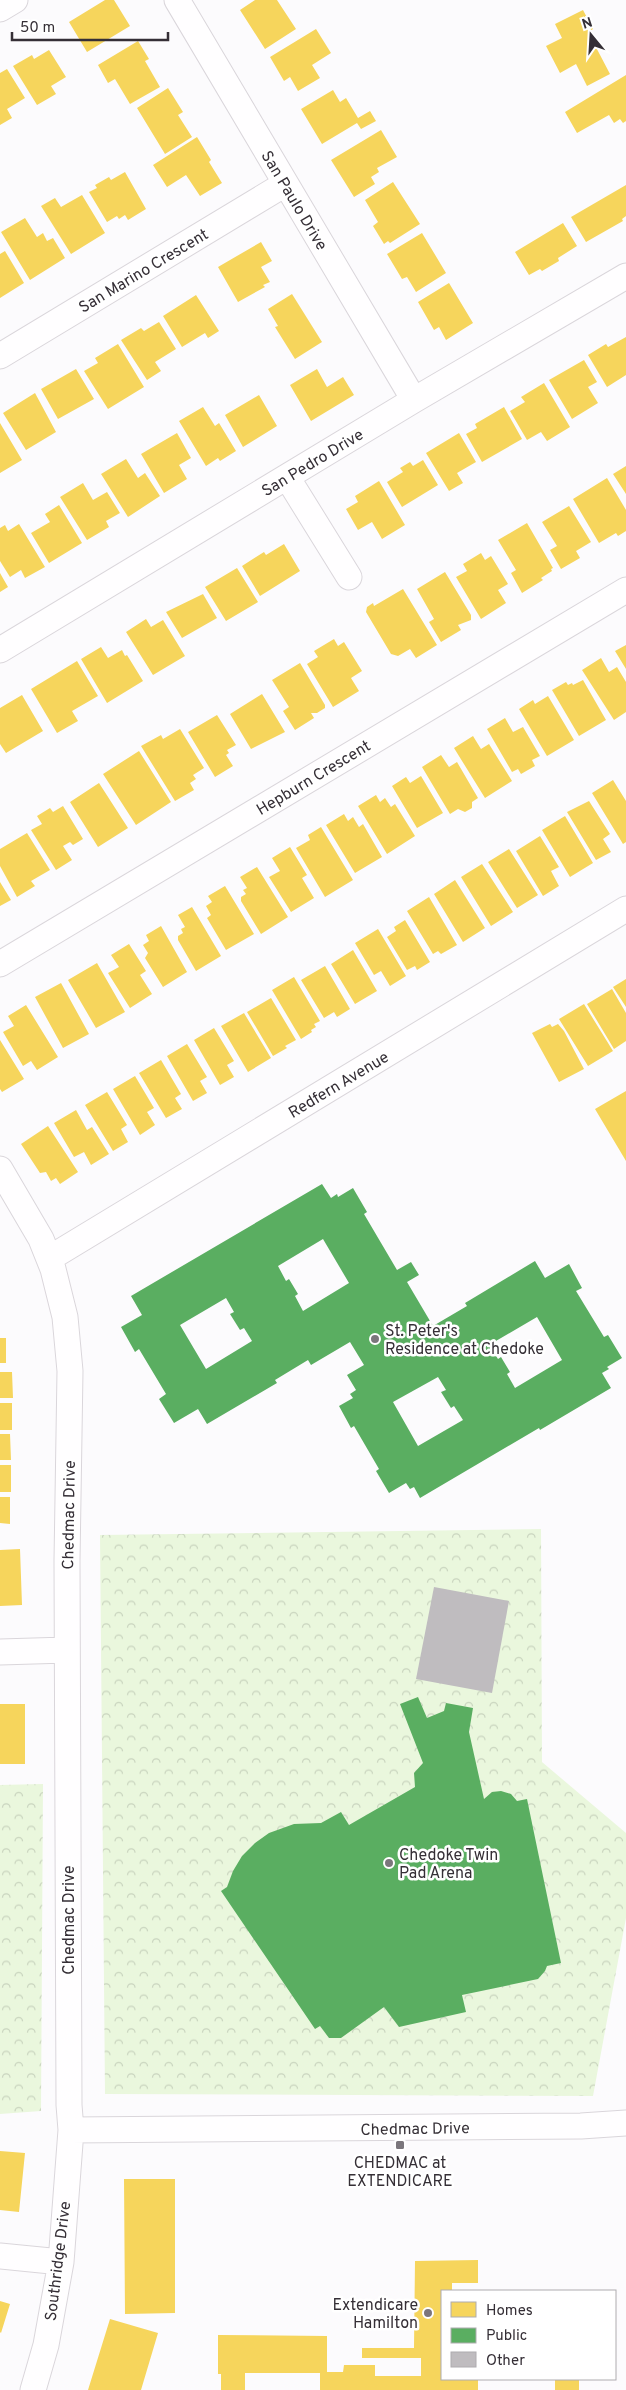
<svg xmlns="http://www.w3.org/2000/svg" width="626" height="2390" viewBox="0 0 626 2390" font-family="Overpass,sans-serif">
	<defs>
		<pattern id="park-crowns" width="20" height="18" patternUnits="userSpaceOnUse" patternTransform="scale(1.25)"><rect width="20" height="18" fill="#eaf7dd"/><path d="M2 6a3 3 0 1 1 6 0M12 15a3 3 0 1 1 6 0" fill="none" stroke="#c9d4be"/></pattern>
	</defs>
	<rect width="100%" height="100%" fill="#fcfbfd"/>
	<!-- park -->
	<path fill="url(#park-crowns)" d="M541,1529L542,1762L626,1833V1918L593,2096L105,2094L100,1535Z
		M43,1784L41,2111L0,2114V1785Z"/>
	<!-- homes -->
	<path fill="#f6d55c" d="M105,0H114L130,26L87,52L69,22Z
		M255,0H277L296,29L265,49L240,10Z
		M583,10L593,29L588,32L610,74L587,86L576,64L560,73L546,46L562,38L555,24Z
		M316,29L331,53L312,65L320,78L298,91L290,77L284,81L270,57Z
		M138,41L149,59L145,61L160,87L130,104L115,79L108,83L98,65Z
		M49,50L66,77L51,86L56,94L37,105L13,66L32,55L34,59Z
		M7,69L25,98L7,109L12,118L0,125V73Z
		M626,75V121L623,123L620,119L614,123L609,115L577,133L565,112Z
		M168,88L183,112L178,115L192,137L165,154L137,108Z
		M333,90L340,102L346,98L358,118L370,111L376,121L361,129L357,123L322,144L301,109Z
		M381,130L397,157L377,168L379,172L371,177L375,184L354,197L331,160Z
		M197,137L211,160L209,162L222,183L200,196L186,175L167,187L153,165Z
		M125,172L146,209L128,220L125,215L119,219L117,216L107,222L89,192L97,188L95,185L109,177L111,180Z
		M393,182L420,224L390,243L388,241L384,244L373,226L378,222L365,200Z
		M626,185V216L622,219L623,221L586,242L571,217Z
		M82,195L105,233L71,254L41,206L55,198L61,207Z
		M25,218L37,237L43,233L47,241L53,238L65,258L30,280L1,232Z
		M563,223L577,246L558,258L559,261L542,271L540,269L529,275L515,252Z
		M422,233L446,273L416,292L407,277L402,279L387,254Z
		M261,242L272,261L261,267L270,282L263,285L265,287L238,302L218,267Z
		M5,251L24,283L0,298V254Z
		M449,283L473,323L446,340L439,327L434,330L418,302Z
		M292,294L322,342L295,359L275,327L278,326L268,309Z
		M196,295L219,331L208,338L205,333L182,347L163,316Z
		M159,322L176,349L155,362L161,371L147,380L121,340L141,328L144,331Z
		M626,337V375L607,387L588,355L606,344L608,347Z
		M118,344L144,387L108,409L84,371L98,363L95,358Z
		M584,360L597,382L588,387L598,403L572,419L549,380Z
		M76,369L94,399L58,419L41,389Z
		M317,369L327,387L343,377L354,395L311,421L290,385Z
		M544,383L570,427L547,441L541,432L527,440L510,411L525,402L521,397Z
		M35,393L56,432L26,450L3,413Z
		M259,395L277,426L243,447L225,415Z
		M203,407L215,426L219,423L236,451L220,461L218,458L206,466L179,421Z
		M504,407L522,439L482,462L466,434L477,428L475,424Z
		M0,423L22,460L0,473Z
		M177,433L191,458L179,465L187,479L164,493L141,454Z
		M459,433L476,462L457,473L463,483L449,491L426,453Z
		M126,459L138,478L145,473L160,496L128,517L101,474Z
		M423,460L438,485L402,507L387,482L403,472L400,468L410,462L413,466Z
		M626,466V494L613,474Z
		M607,478L626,510V531L618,536L616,533L599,543L573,499Z
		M379,481L405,525L382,539L372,522L358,530L346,509L358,502L355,496Z
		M83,483L93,500L107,492L120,513L106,521L109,527L87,540L60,497Z
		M59,505L82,543L49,563L31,533L50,522L45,514Z
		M569,506L591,542L576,551L580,558L561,569L550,550L557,546L542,522Z
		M527,523L553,568L551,569L552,571L541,578L543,580L522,593L511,573L516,570L498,540Z
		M19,524L45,567L25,578L21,570L10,577L0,561V528L5,525L8,531Z
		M284,544L300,571L260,596L242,566L264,552L266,555Z
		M481,553L485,560L491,556L508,584L498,590L506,603L481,619L456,577L467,571L463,564Z
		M237,568L258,602L226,621L205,587Z
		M445,572L471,615V620L458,625L461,630L441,642L429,622L434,619L417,589Z
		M0,573L8,587L0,592Z
		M403,589L437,645L416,658L410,649L398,656L391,654L366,612L367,607L373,603L374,606Z
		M203,594L217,618L182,638L166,612Z
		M146,619L151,627L163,620L185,656L153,675L126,632Z
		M334,639L338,646L344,642L362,671L351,678L359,691L333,707L307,664L318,657L314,651Z
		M626,645V669L615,651Z
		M101,647L108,658L122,650L125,656L127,655L143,681L107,703L81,659Z
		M601,658L609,672L617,667L626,682V712L614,720L582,670Z
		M77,661L98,696L72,711L78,721L57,733L31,689Z
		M300,663L325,705V708L317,713H311L314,718L295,730L283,711L289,707L272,680Z
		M583,680L606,720L579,736L552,690L566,682L568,685L572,683L573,685Z
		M262,694L285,732L251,749L230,714Z
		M22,695L43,731L6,753L0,744V708Z
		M548,696L574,740L547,756L519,709L533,700L535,704Z
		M217,715L236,745L227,750L229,753L226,755L233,766L215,777L188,732Z
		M505,718L513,732L523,727L540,756L532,760L535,766L521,774L518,769L512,772L487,729Z
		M180,729L204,768L193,775L196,779L190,783L194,790L175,801L141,746L161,735L163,739Z
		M473,736L481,749L489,744L512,781L485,798L454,748Z
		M139,751L171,802L136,825L103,774Z
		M441,755L449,767L457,762L478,798L472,802V808L465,812L458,809L450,814L422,767Z
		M421,776L443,813L417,828L392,786L406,777L410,783Z
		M613,780L626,801V842L623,844L592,793Z
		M99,783L128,828L98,847L70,802Z
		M376,795L380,802L385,798L391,807L395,804L415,836L387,854L358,806Z
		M589,801L610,834L603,839L611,852L596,860L567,812Z
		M63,806L83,839L73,845L70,842L63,846L72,860L56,870L31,830L42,824L37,816L50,808L53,812Z
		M344,814L348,821L353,817L359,827L363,824L382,857L355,873L326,825Z
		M565,816L593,863L570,877L542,830Z
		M321,827L353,880L325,897L296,848L310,840L308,835Z
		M27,833L50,870L31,881L35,886L17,897L0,866V849Z
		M540,836L559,867L551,871L559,886L543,896L516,851Z
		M290,847L307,875L302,878L314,898L291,912L269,877L280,871L272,858Z
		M509,849L538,895L517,908L488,862Z
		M482,864L513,912L491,926L461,877Z
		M257,867L288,917L261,934L241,901V897L246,894L243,890L247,888L240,877Z
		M455,880L485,928L463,942L434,894Z
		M0,882L11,900L0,906Z
		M225,886L254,934L226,950L207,918L211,915L206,906L212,902L208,896Z
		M429,897L457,945L441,954L438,951L433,954L407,911Z
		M192,907L221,956L196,971L178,940V936L183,933L181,929L185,927L178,915Z
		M405,920L430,962L417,970L415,966L407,970L387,937L396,931L394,927Z
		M161,926L187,972L163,987L145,958L148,953L143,945L149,941L146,935Z
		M378,929L406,976L390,986L381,971L374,975L355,943Z
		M129,944L146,971L140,975L152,994L130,1008L108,973L119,967L111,955Z
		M353,950L377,991L355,1004L331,964Z
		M97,963L125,1012L96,1028L68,980Z
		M325,966L350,1009L337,1017L334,1012L324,1018L301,980Z
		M294,977L320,1021L314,1024L316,1027L311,1030L312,1032L301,1039L272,990Z
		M626,979V1007L613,987Z
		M61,983L89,1034L63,1048L35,997Z
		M612,989L626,1013V1041L614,1049L587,1004Z
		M271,998L296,1040L285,1046L287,1048L273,1056L247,1012Z
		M584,1004L613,1051L588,1066L559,1019Z
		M26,1005L58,1057L37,1070L31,1061L23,1066L3,1032L14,1026L8,1016Z
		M244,1013L271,1058L248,1072L221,1026Z
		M550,1024L552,1027L558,1024L564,1031L584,1069L559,1082L532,1033Z
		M214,1028L234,1061L227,1065L234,1077L220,1085L194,1040Z
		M0,1040L24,1079L2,1092L0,1089Z
		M187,1044L207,1077L200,1081L207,1093L193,1101L167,1056Z
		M161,1060L181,1094L175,1098L182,1109L166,1118L139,1073Z
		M135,1076L154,1108L147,1112L155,1125L140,1135L113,1089Z
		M626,1091V1161L595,1109Z
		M107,1092L127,1125L121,1129L128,1142L113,1151L85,1105Z
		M76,1110L87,1130L92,1127L109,1154L91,1165L84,1152L74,1157L54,1123Z
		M48,1126L78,1172L60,1184L56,1178L51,1181L46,1172L40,1173L21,1144Z
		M0,1338H6V1363H0Z
		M0,1372H12L13,1398H0Z
		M0,1403H12V1430H0Z
		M0,1434H10L11,1460H0Z
		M0,1465H11V1492H0Z
		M0,1497H10V1524L0,1523Z
		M20,1549L22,1605L0,1606V1550Z
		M0,1704H25V1764H0Z
		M0,2151L25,2153L19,2212L0,2210Z
		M124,2179H175V2313L125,2314Z
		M478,2260V2283H452V2291H442V2379H478V2390H320V2373H245V2390H221V2374H218V2335L327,2336V2372H343L344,2365H375V2376H421V2358H362V2348H414L415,2261Z
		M0,2301L10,2304L1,2333L0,2332Z
		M110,2319L158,2333L141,2390H88Z
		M555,2379H579V2390H555Z"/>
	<!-- public -->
	<path fill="#5aae61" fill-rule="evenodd" d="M322,1184L331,1198L337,1194L338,1197L353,1188L367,1212L364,1214L397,1270L411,1262L419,1275L407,1282L433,1326L467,1306L465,1303L535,1261L545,1278L569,1264L582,1288L576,1291L604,1337L608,1335L622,1358L607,1367L609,1369L602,1373L611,1388L540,1430L539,1428L420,1498L414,1487L410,1489L406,1483L389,1493L376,1471L379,1469L354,1426L351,1428L339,1406L353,1398L350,1394L356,1390L347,1375L364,1365L350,1342L311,1365L308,1360L275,1380L277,1383L207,1424L198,1409L174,1423L159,1399L166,1394L139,1349L135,1352L121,1327L142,1315L131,1296ZM323,1239L349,1283L303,1311L295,1296L298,1294L289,1279L286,1281L278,1266ZM226,1298L234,1312L230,1314L240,1330L244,1328L252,1341L206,1369L180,1325ZM537,1317L562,1360L515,1388L507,1374L510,1372L501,1357L498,1359L489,1345ZM438,1377L446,1390L441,1392L451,1408L454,1406L463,1420L418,1446L393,1402Z
		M418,1697L427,1718L444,1711L446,1703L473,1708L469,1732L484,1799L492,1792L501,1791L511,1794L517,1801L527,1799L561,1963L547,1966L545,1971L538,1979L462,1995L466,2012L399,2027L384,2007L341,2038H329L320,2026L315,2029L221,1891L227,1887L233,1871L242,1856L255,1843L269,1833L294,1824L321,1823L341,1812L349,1825L415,1787L414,1773L423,1763L400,1704Z"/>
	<!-- building -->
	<path fill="#bfbcbf" d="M434,1587L509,1601L492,1693L416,1679Z"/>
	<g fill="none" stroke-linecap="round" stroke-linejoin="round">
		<!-- street casing -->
		<g stroke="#dad6db" stroke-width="27">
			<path id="street" d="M177,0L414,400
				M0,9L15,0
				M0,356L285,184
				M287,477L349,577
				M0,650L414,400L626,276
				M0,964L626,590
				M0,1169L41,1239L53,1269L65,1317L70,1371L67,1561L69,2105L71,2130L581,2126L626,2123
				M50,1258L626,909
				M0,1652L67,1650
				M0,2256L61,2262
				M33,2390L46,2345L61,2262L71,2130"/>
		</g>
		<!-- street -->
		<use href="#street" stroke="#fffeff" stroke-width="25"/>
	</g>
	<!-- markers -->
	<g fill="#7b767c" stroke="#fff" stroke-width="2">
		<circle cx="375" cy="1339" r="5"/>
		<circle cx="389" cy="1863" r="5"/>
		<rect x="395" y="2140" width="10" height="10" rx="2.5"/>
		<circle cx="428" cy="2313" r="5"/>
	</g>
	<g text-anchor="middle" stroke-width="5" stroke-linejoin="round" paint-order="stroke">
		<!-- street labels -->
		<g font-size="16" fill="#352f36" stroke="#fff">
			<text transform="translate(295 200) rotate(59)" y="6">San Paulo Drive</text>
			<text transform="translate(143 270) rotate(-31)" y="6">San Marino Crescent</text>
			<text transform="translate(312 462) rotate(-31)" y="6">San Pedro Drive</text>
			<text transform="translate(313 777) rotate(-31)" y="6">Hepburn Crescent</text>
			<text transform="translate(338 1084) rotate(-31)" y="6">Redfern Avenue</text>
			<text transform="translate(68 1515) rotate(-89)" y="6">Chedmac Drive</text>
			<text transform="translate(68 1920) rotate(-90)" y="6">Chedmac Drive</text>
			<text transform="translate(415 2128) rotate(-1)" y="6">Chedmac Drive</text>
			<text transform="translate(57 2261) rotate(-83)" y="6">Southridge Drive</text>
		</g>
		<!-- poi labels -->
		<g font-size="16" fill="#352f36" stroke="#fff" text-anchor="start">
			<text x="385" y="1336">St. Peter's<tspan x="385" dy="18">Residence at Chedoke</tspan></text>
			<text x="399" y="1860">Chedoke Twin<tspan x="399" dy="18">Pad Arena</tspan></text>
			<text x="400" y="2168" text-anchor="middle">CHEDMAC at<tspan x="400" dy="18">EXTENDICARE</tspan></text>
			<text x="418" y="2310" text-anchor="end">Extendicare<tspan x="418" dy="18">Hamilton</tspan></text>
		</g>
	</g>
	<!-- legend -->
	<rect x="441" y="2290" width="175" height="90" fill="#ffffff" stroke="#aeacaf"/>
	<rect x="451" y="2302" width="25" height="15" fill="#f6d55c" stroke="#aeacaf"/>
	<text x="486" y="2315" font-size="15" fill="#352f36">Homes</text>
	<rect x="451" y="2328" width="25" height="15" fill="#5aae61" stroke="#aeacaf"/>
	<text x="486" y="2340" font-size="15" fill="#352f36">Public</text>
	<rect x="451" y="2352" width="25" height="15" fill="#bfbcbf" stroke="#aeacaf"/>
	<text x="486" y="2365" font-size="15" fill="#352f36">Other</text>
	<!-- north arrow -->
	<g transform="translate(591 35) rotate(342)" stroke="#ffffff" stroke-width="4" paint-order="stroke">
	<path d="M0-4L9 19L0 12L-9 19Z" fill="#352f36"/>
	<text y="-8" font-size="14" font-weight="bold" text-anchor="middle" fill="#352f36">N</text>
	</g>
	<!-- scale -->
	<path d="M12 32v8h156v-8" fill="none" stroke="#352f36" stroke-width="2.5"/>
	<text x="20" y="32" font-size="15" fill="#352f36" stroke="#ffffff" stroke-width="4" paint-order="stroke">50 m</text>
</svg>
